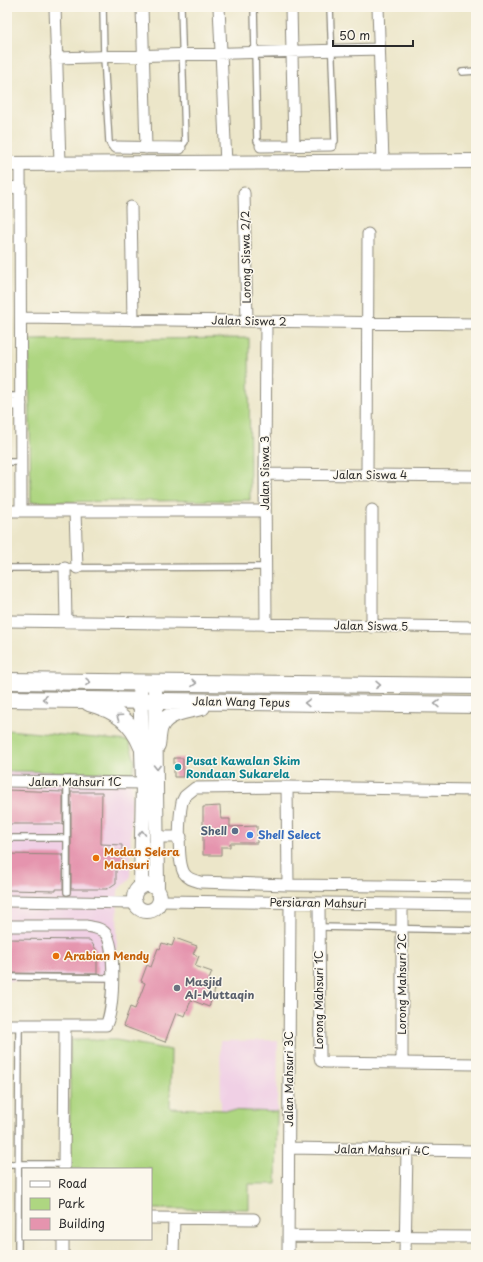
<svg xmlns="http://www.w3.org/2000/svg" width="483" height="1262" viewBox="0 0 483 1262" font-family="'Playpen Sans',sans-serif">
	<rect width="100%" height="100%" fill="#fbf7ec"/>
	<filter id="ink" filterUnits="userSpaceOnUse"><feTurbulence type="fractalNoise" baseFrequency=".025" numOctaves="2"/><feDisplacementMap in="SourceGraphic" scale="8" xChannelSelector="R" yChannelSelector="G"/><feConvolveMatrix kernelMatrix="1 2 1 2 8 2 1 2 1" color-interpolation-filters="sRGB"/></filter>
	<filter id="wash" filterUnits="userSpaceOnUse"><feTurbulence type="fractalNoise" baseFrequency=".012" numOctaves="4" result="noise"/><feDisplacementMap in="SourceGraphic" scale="16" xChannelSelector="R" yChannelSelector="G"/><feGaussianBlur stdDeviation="0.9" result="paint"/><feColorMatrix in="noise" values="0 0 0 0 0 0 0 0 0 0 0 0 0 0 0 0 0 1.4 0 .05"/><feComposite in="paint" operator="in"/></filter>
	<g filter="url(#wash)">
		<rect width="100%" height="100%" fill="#ece6c9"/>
		<!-- built -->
		<path fill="#f0d0e5" d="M7,771L132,773L130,878L118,890L116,982L7,981Z
			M278,1040L277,1112L221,1110L220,1041Z"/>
		<!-- green -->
		<path fill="#aed681" stroke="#6c8056" d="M249,338L250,500L31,502L29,340Z
			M7,730L129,741L135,762L132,773L7,771Z
			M70,1040H116L171,1050L170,1108L277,1112L276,1184H249V1209H151V1169H70Z"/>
		<g id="blocks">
			<!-- building -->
			<path fill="#e594ae" d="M174,758H183V777H174Z
				M7,790L63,792V824H7Z
				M71,792H102L101,844L122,845V863H116V883L107,889H71Z
				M220,806L221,819H230V827L257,826V843H230V847H221V855H203V807Z
				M7,854L63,855V889H56V891L7,890Z
				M175,938L197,946L193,954L199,956L195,966L212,972L206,987L215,990L209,1007L191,1000L185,1016L176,1013L165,1042L123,1026L130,1007L135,1009L145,983L141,981L147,965L151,967L158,948L160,949L162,943L172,946Z
				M7,939L90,940L97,951V974L7,973Z"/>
		</g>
	</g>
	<g filter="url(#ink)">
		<use href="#blocks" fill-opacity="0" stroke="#8c887a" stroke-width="1"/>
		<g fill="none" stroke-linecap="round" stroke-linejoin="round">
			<!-- service casing -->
			<g stroke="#8c887a" stroke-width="8">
				<path id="service" d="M103,7L104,57L109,142L111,146L115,147
					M254,7L257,141L261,146
					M330,7L335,141L331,145
					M462,72L476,71
					M180,148L185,142L181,7
					M7,396H21
					M7,462H21
					M7,568L265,567
					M67,782V892
					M7,838H67
					M319,927L476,930
					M7,977L112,978
					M7,1164H64
					M18,1255L19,1025"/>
			</g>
			<!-- minor casing -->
			<g stroke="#8c887a" stroke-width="13">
				<path id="minor" d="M55,7L60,163
					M142,7L146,148
					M219,7L226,164
					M291,7L294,146
					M378,7L383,162
					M56,58L379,49
					M261,146L331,145
					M115,147L180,148
					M20,164L21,511
					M7,188L21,187
					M244,193L247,321
					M131,207L133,320
					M21,318L476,324
					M7,404H21
					M265,474L476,476
					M367,475L368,234
					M372,510V627
					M7,511H265
					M75,512L77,568
					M65,568L66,622
					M7,621L476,627
					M266,625L265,474L266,322
					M7,781L143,783
					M287,787L288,885
					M476,790L287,787L195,788L185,796L182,802C179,816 177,861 184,873C188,879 193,880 200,882L288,885L476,887
					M157,837H181
					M7,901L135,903
					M161,901L476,905
					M319,903L320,1057L321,1061L325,1062L476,1064
					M7,926H86C93,927 101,928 106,934C116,948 114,1009 106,1025H7
					M402,1063V905
					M289,1148L476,1151
					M64,1169L65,1026
					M151,1218L254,1219
					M288,1236L476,1237
					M63,1255V1239
					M173,1255L174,1218
					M288,1255L290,903
					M405,1255L407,1150"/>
			</g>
			<!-- tertiary casing -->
			<g stroke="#8c887a" stroke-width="16">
				<path id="tertiary" d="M7,164L476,161
					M140,683L143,783L141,886
					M155,683L157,888
					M134 898a13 13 0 1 1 26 0a13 13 0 1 1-26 0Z"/>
			</g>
			<!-- secondary casing -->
			<g stroke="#8c887a" stroke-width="18">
				<path id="secondary" d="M7,681L476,686
					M7,699L476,705
					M89,703C116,710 132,722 142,747
					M157,745C158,740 158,732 160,727C166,712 189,710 202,707"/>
			</g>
			<!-- service -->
			<use href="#service" stroke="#fff" stroke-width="5.5"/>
			<!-- minor -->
			<use href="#minor" stroke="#fff" stroke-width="11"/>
			<!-- tertiary -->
			<use href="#tertiary" stroke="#fff" stroke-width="14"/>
			<!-- secondary -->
			<use href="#secondary" stroke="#fff" stroke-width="16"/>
		</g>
		<!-- one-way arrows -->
		<defs><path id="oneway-chevron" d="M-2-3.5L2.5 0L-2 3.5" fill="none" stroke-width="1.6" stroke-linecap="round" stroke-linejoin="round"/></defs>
		<g stroke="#a0a0a0">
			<use href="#oneway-chevron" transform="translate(88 682) rotate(1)"/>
			<use href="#oneway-chevron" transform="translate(194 683) rotate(1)"/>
			<use href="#oneway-chevron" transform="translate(378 685) rotate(1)"/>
			<use href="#oneway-chevron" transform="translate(45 699) rotate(-179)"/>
			<use href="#oneway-chevron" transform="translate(307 703) rotate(-179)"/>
			<use href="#oneway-chevron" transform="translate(437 704) rotate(-179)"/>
			<use href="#oneway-chevron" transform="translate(119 717) rotate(-145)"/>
			<use href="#oneway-chevron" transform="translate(157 767) rotate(89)"/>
			<use href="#oneway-chevron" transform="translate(142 833) rotate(-89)"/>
		</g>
	</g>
	<!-- markers -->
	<circle fill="#0f9aa8" stroke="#fbf7ec" stroke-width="1.5" cx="178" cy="767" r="4"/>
	<circle fill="#5c6f8a" stroke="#fbf7ec" stroke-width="1.5" cx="235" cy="831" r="4"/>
	<circle fill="#3f7fe0" stroke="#fbf7ec" stroke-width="1.5" cx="250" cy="835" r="4"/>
	<g fill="#e8710a" stroke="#fbf7ec" stroke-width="1.5">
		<circle cx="96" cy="858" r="4"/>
		<circle cx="56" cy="956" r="4"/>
	</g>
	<circle fill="#6b7280" stroke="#fbf7ec" stroke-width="1.5" cx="177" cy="988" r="4"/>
	<g text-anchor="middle" stroke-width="3" stroke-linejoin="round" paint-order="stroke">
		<!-- street labels -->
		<g font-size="11" fill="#2b2b2b" stroke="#fbf7ec">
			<text transform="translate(246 257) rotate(-91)" y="4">Lorong Siswa 2/2</text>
			<text transform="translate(249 321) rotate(1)" y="4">Jalan Siswa 2</text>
			<text transform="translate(265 473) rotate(-90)" y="4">Jalan Siswa 3</text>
			<text x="370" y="479">Jalan Siswa 4</text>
			<text transform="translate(371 626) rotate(1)" y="4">Jalan Siswa 5</text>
			<text transform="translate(241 702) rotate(1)" y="4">Jalan Wang Tepus</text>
			<text x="75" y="786">Jalan Mahsuri 1C</text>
			<text transform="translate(318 903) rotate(1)" y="4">Persiaran Mahsuri</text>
			<text transform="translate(402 984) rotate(-90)" y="4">Lorong Mahsuri 2C</text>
			<text transform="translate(319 1000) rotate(-90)" y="4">Lorong Mahsuri 1C</text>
			<text transform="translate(289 1079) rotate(-90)" y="4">Jalan Mahsuri 3C</text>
			<text transform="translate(382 1150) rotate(1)" y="4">Jalan Mahsuri 4C</text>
		</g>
		<!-- culture labels -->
		<g font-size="11" font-weight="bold" fill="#0d838f" stroke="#fbf7ec" text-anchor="start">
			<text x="186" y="765">Pusat Kawalan Skim<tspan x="186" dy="13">Rondaan Sukarela</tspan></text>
		</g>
		<!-- service labels -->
		<g font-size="11" font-weight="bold" fill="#4e5e75" stroke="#fbf7ec" text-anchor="end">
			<text x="227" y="835">Shell</text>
		</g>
		<!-- shop labels -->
		<g font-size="11" font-weight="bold" fill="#366cbe" stroke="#fbf7ec" text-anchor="start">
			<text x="258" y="839">Shell Select</text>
		</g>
		<!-- food labels -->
		<g font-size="11" font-weight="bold" fill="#c56008" stroke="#fbf7ec" text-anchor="start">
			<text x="104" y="856">Medan Selera<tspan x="104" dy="13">Mahsuri</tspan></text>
			<text x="64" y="960">Arabian Mendy</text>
		</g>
		<!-- worship labels -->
		<g font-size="11" font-weight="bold" fill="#5b616d" stroke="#fbf7ec" text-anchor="start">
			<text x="185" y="986">Masjid<tspan x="185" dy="13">Al-Muttaqin</tspan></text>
		</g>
	</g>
	<!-- margin -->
	<rect width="483" height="1262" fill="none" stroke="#fbf7ec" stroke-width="24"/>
	<!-- legend -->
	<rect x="22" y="1168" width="130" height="72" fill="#fbf7ec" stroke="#a8a59f"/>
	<rect x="30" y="1181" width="20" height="6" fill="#ffffff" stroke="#a8a59f"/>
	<text x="58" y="1188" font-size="12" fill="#2b2b2b">Road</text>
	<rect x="30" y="1198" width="20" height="12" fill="#aed681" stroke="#a8a59f"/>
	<text x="58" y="1208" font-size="12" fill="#2b2b2b">Park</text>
	<rect x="30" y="1218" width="20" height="12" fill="#e594ae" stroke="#a8a59f"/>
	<text x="58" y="1228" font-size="12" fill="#2b2b2b">Building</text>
	<!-- scale -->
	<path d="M333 40v6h80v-6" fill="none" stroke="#2b2b2b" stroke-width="2"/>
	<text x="339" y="40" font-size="12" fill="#2b2b2b" stroke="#fbf7ec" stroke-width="3" paint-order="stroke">50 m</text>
</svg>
